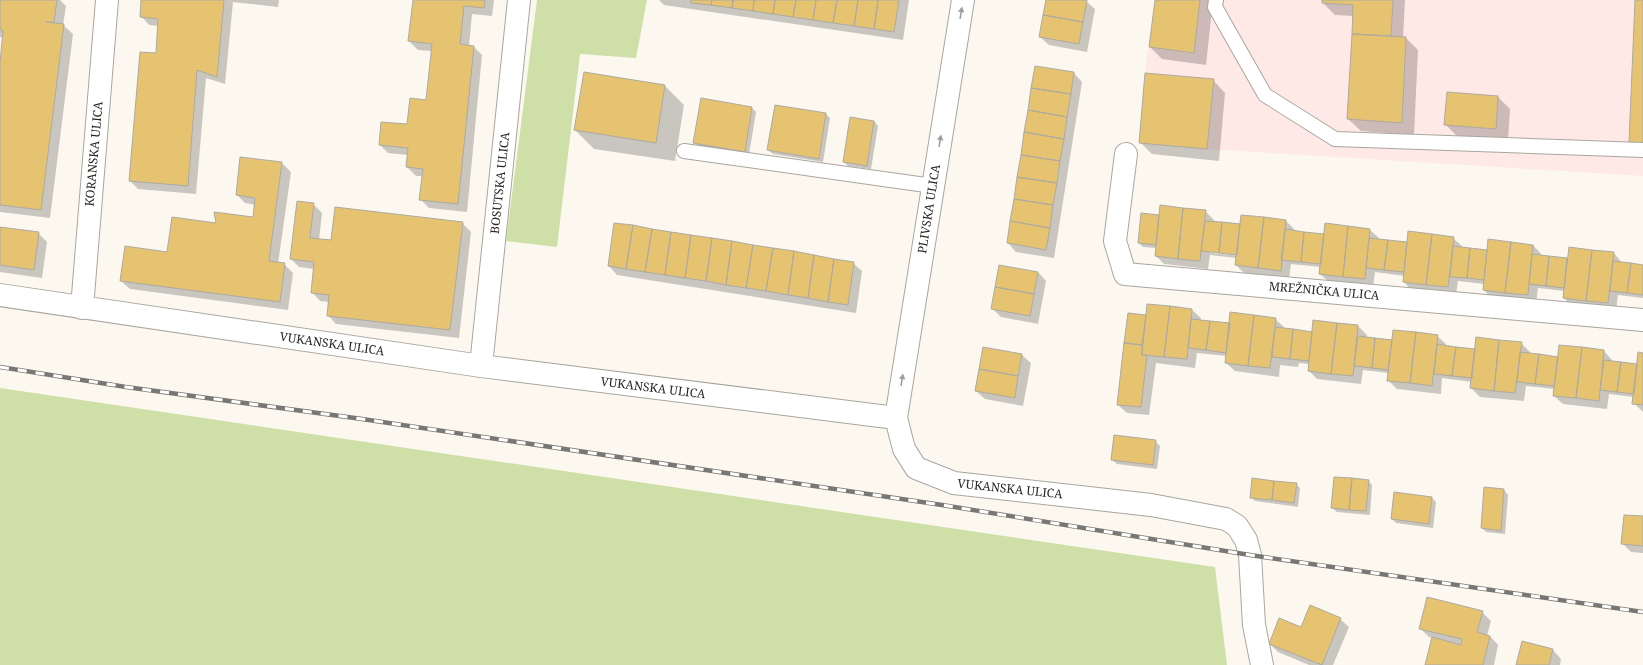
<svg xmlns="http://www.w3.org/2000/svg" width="1643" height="665" viewBox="0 0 1643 665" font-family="'Noto Serif',serif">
	<rect width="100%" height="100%" fill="#fcf8f0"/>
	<!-- industrial -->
	<path fill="#fee9e6" d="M1155,0H1643V176L1207,149L1139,143L1145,73Z"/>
	<!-- green -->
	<path fill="#cee0a8" d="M537,0H647L636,58L580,54L557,247L506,241Z
		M0,388L1215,567L1227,665H0Z"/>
	<!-- shadow -->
	<path fill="#0003" fill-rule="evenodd" d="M0,0H60L66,6L63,25L73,34L50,218L0,212V64L4,38L0,37Z
		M142,0H279L278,7L233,2L225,84L206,78L196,194L138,189L130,181L157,55L159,26L149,25L141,16Z
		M414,0H494L492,16L472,14L469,46L474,47L482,55L467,212L429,208L420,199L423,176H416L407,167L408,155L388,153L380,145L408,126L427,101L432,51L418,50L409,41Z
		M659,0H909L903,40L664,5Z
		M1047,0L1086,1L1095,9L1087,52L1049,45L1040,37Z
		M1156,0H1213L1206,65L1162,59L1150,47Z
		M1323,0H1405L1403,38H1406L1418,50L1414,135L1361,131L1348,119L1354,16L1335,15L1323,3Z
		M1074,73L1082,82L1054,258L1016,252L1008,243Z
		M1213,80L1225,93L1219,161L1152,154L1140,142Z
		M665,86L684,105L675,161L594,149L575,130Z
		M1498,97L1510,109L1508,141L1458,137L1446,125Z
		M702,99L752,108L756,112L749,155L699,147L694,143Z
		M776,106L826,114L830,118L823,162L773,154L768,150Z
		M874,121L878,126L871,169L848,166L844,162Z
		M241,158L282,163L291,172L278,264H284L293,273L288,310L130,289L121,281L217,224L254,218L256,205L245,203L237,195Z
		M313,204L322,213L319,240L332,241L462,223L471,232L459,338L336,324L328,315L329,302L320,301L312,292L314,269L299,267L291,259Z
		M1205,211L1214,220L1213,223L1239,225L1286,221L1294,229V231L1325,235L1326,225L1370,230L1379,238L1378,240L1408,243L1453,238L1462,246V248L1486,251L1533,245L1541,254V256L1567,258L1568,260L1614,253L1622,263L1643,266V298L1618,295L1616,311L1572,307L1564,298L1565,291L1538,288L1536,303L1492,299L1484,290V284L1458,281L1456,295L1412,291L1404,282L1405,276L1375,272L1373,287L1329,282L1320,274L1321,267L1291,264L1289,279L1245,274L1236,265L1237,258L1210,255L1208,269L1164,264L1156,256L1157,248L1143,247L1139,243L1142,214L1160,216ZM1210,251L1242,254L1241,256L1210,253Z
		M0,228L38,233L47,242L42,278L0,272Z
		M853,263L862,271L856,313L617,275L609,266Z
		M1038,272L1046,281L1038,324L1001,317L992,308Z
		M1148,305L1192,310L1201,318L1200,321L1230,324L1275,319L1284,327V329L1313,333L1314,321L1358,326L1367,335L1366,338L1392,341L1437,336L1446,344V346L1476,350L1521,343L1530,352L1529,354L1558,358L1604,351L1612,360V362L1636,365L1643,354V412L1634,403V397L1609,394L1607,409L1563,404L1554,396L1555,389L1526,386L1524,401L1480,397L1471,388L1472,382L1442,378L1441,394L1397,389L1388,380L1389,373L1363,370L1361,384L1317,379L1309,371V364L1299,363L1298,367L1280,365L1279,377L1235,371L1226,363L1227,356L1197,353L1195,368L1156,363L1149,415L1127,413L1118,405L1128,314L1147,316Z
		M984,348L1022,355L1031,363L1023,406L985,399L976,391Z
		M1155,441L1160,446L1157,469L1117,464L1112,460Z
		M1368,481L1372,485L1370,515L1337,512L1332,508Z
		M1296,484L1300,488L1298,507L1255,501L1251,497Z
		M1504,490L1508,495L1505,534L1486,532L1482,528Z
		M1432,498L1436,502L1433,528L1396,523L1392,519Z
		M1643,517V553L1631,552L1622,543Z
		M1482,612L1491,621L1487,636H1490L1498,645L1494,665H1426L1433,638L1429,637L1420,628Z
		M1340,619L1349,627L1333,665H1309L1278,652L1270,644Z
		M1523,642L1553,650L1561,659L1560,665H1517Z"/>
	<!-- building -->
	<path fill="#e5c370" stroke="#adaaa2" d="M0,0H57L54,22H46L64,24L41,210L0,205V62L3,31L0,30Z
		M141,0H224L217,77L197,70L188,186L129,181L140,52L156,53L158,19L140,17Z
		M413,0H485L484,8L464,6L460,44L474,46L458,204L419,200L423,169L406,167L408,148L379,145L381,122L407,124L410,98L426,100L432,44L408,41Z
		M691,0H712L711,5L691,3Z
		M712,0H733L732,8L711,5Z
		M733,0H754L753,11L732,8Z
		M754,0H775L773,14L753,11Z
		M775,0H796L793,17L773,14Z
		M796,0H816L813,20L793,17Z
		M816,0H837L833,23L813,20Z
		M837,0H858L854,26L833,23Z
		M858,0H878L874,29L854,26Z
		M878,0H899L894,32L874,29Z
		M1046,0H1087L1083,22L1043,15Z
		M1155,0H1200L1194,53L1149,47Z
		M1322,0H1393L1391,36L1352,34L1353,5L1322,3Z
		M1635,0H1643V143L1629,142Z
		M1043,15L1083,22L1079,44L1039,37Z
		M1352,34L1406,37L1402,123L1347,119Z
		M1035,66L1074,72L1071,94L1031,88Z
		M584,72L665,85L656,143L574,130Z
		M1145,73L1214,79L1207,149L1139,143Z
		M1031,88L1071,94L1067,117L1028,110Z
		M1447,92L1498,96L1496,129L1444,125Z
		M701,98L752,107L745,152L693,143Z
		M775,105L826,113L819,159L767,150Z
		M1028,110L1067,117L1064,139L1024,132Z
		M850,117L874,121L867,166L843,162Z
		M1024,132L1064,139L1060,161L1021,155Z
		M1021,155L1060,161L1057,183L1017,177Z
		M240,157L282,162L269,261L285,263L280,302L120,281L125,246L167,252L172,217L216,223L214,212L253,217L255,198L236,195Z
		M1017,177L1057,183L1053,205L1014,199Z
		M1014,199L1053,205L1050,228L1010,221Z
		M297,201L314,203L310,238L331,240L335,207L463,222L450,330L327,316L329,295L311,293L314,262L290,259Z
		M1160,205L1183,208L1178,259L1155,256Z
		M1183,208L1206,210L1200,261L1178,259Z
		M1141,213L1159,215L1156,245L1138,243Z
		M1241,215L1264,217L1258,268L1235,265Z
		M1264,217L1286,220L1281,271L1258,268Z
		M1010,221L1050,228L1046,250L1007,243Z
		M1205,221L1222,222L1219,253L1201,251Z
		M1222,222L1240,224L1237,255L1219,253Z
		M614,223L633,225L626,269L608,266Z
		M1325,223L1348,226L1343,277L1319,274Z
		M633,225L652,229L645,272L626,269Z
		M1348,226L1370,229L1365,279L1343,277Z
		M0,227L39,232L34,270L0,265Z
		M652,229L671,232L665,275L645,272Z
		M1285,229L1304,232L1301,262L1281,260Z
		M1408,231L1432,234L1426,285L1403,282Z
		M671,232L691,235L685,278L665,275Z
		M1304,232L1324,234L1321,264L1301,262Z
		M1432,234L1454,237L1448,287L1426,285Z
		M691,235L712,238L706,281L685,278Z
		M712,238L732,241L726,285L706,281Z
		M1369,238L1388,240L1384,270L1366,268Z
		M1488,239L1511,242L1505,293L1483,290Z
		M1388,240L1407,242L1404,272L1384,270Z
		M732,241L753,245L746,288L726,285Z
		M1511,242L1533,245L1528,295L1505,293Z
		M753,245L773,248L766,291L746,288Z
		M1453,246L1470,248L1467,278L1450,277Z
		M1569,247L1592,250L1586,301L1563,298Z
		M773,248L794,251L788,295L766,291Z
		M1470,248L1487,250L1484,280L1467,278Z
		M1592,250L1614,252L1608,303L1586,301Z
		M794,251L814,255L808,298L788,295Z
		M1532,254L1549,256L1546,286L1529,284Z
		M814,255L834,259L828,302L808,298Z
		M1549,256L1567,258L1564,288L1546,286Z
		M834,259L854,262L848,305L828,302Z
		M1613,261L1631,263L1627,293L1610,291Z
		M1631,263L1643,265V295L1627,293Z
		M999,265L1038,272L1034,294L995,287Z
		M995,287L1034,294L1030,316L991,309Z
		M1147,304L1170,306L1164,357L1142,355Z
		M1170,306L1192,309L1187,359L1164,357Z
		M1230,312L1254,315L1248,366L1225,363Z
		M1128,313L1146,315L1142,345L1124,343Z
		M1254,315L1276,318L1270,368L1248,366Z
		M1191,319L1210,321L1206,350L1188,348Z
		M1313,320L1337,323L1331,374L1308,371Z
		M1210,321L1230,323L1226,353L1206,350Z
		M1337,323L1358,325L1353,376L1331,374Z
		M1275,327L1293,329L1290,359L1272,357Z
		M1293,329L1312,332L1309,361L1290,359Z
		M1393,330L1416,332L1410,383L1387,381Z
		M1416,332L1438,335L1432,386L1410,383Z
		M1358,336L1375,338L1372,368L1354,366Z
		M1476,337L1499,340L1494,391L1470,388Z
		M1375,338L1392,340L1388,370L1372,368Z
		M1499,340L1522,342L1515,393L1494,391Z
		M1124,343L1142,345V355H1147L1141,407L1117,405Z
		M1437,344L1456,347L1452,376L1434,374Z
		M1559,345L1582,347L1576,398L1553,396Z
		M983,347L1022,354L1018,376L979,369Z
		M1456,347L1475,349L1472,378L1452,376Z
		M1582,347L1604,350L1599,401L1576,398Z
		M1520,352L1539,354L1535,384L1517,382Z
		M1638,352L1643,353V405L1632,404Z
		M1539,354L1558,357L1554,386L1535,384Z
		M1604,360L1621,362L1617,392L1600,390Z
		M1621,362L1637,364L1634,394L1617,392Z
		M979,369L1018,376L1015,398L975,391Z
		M1114,435L1156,440L1153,465L1111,460Z
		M1334,477L1352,478L1349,510L1331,508Z
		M1252,478L1274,481L1272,500L1250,498Z
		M1352,478L1369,480L1366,511L1349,510Z
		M1274,481L1297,483L1294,503L1272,500Z
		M1484,487L1504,489L1501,531L1481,528Z
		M1394,492L1432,497L1429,524L1391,519Z
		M1624,515L1643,516V546L1621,544Z
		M1427,597L1483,611L1477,632L1490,636L1483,665H1425L1432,637L1461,645L1462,639L1419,629Z
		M1310,605L1341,618L1322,665L1269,644L1279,618L1301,627Z
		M1522,641L1553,649L1549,665H1516Z"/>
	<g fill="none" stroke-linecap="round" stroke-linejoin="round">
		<!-- lane casing -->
		<g stroke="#a9a69f" stroke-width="16">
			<path id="lane" d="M1216,0L1215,7L1265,95L1335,139L1643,150
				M684,151L933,186"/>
		</g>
		<!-- street casing -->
		<g stroke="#a9a69f" stroke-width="24">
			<path id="street" d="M963,0L896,418L904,449L916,468L954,483L1151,505L1226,519L1237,526L1246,540L1250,555L1254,625L1262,665
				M1126,154L1115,241L1125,274L1643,320
				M0,295L481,366L896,418
				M82,308L107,0
				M481,366L519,0"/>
		</g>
		<!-- lane -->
		<use href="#lane" stroke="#fff" stroke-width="14"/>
		<!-- street -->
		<use href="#street" stroke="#fff" stroke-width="22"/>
		<!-- rail casing -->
		<g stroke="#797772" stroke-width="4.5">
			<path id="rail" d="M0,367L126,387L362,419L942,505L1250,555L1643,612"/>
		</g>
		<!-- rail -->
		<use href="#rail" stroke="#fff" stroke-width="3" stroke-dasharray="9" stroke-linecap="butt"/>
	</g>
	<!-- one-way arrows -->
	<defs><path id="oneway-solid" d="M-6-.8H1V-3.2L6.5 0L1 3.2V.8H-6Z"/></defs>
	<g fill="#9e9e9c">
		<use href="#oneway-solid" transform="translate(961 13) rotate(-81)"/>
		<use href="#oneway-solid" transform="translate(940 141) rotate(-81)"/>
		<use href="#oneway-solid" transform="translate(902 380) rotate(-81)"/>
	</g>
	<g text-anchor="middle" stroke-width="3" stroke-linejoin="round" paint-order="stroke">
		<!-- street labels -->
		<g font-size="12" fill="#282724" stroke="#fff">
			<text transform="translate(94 154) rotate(-85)" y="4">KORANSKA ULICA</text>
			<text transform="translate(500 183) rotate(-84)" y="4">BOSUTSKA ULICA</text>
			<text transform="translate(929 209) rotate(-81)" y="4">PLIVSKA ULICA</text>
			<text transform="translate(1324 291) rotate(5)" y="4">MREŽNIČKA ULICA</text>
			<text transform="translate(332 344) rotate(8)" y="4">VUKANSKA ULICA</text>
			<text transform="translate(653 388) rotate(7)" y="4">VUKANSKA ULICA</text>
			<text transform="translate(1010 489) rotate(6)" y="4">VUKANSKA ULICA</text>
		</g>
	</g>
</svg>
